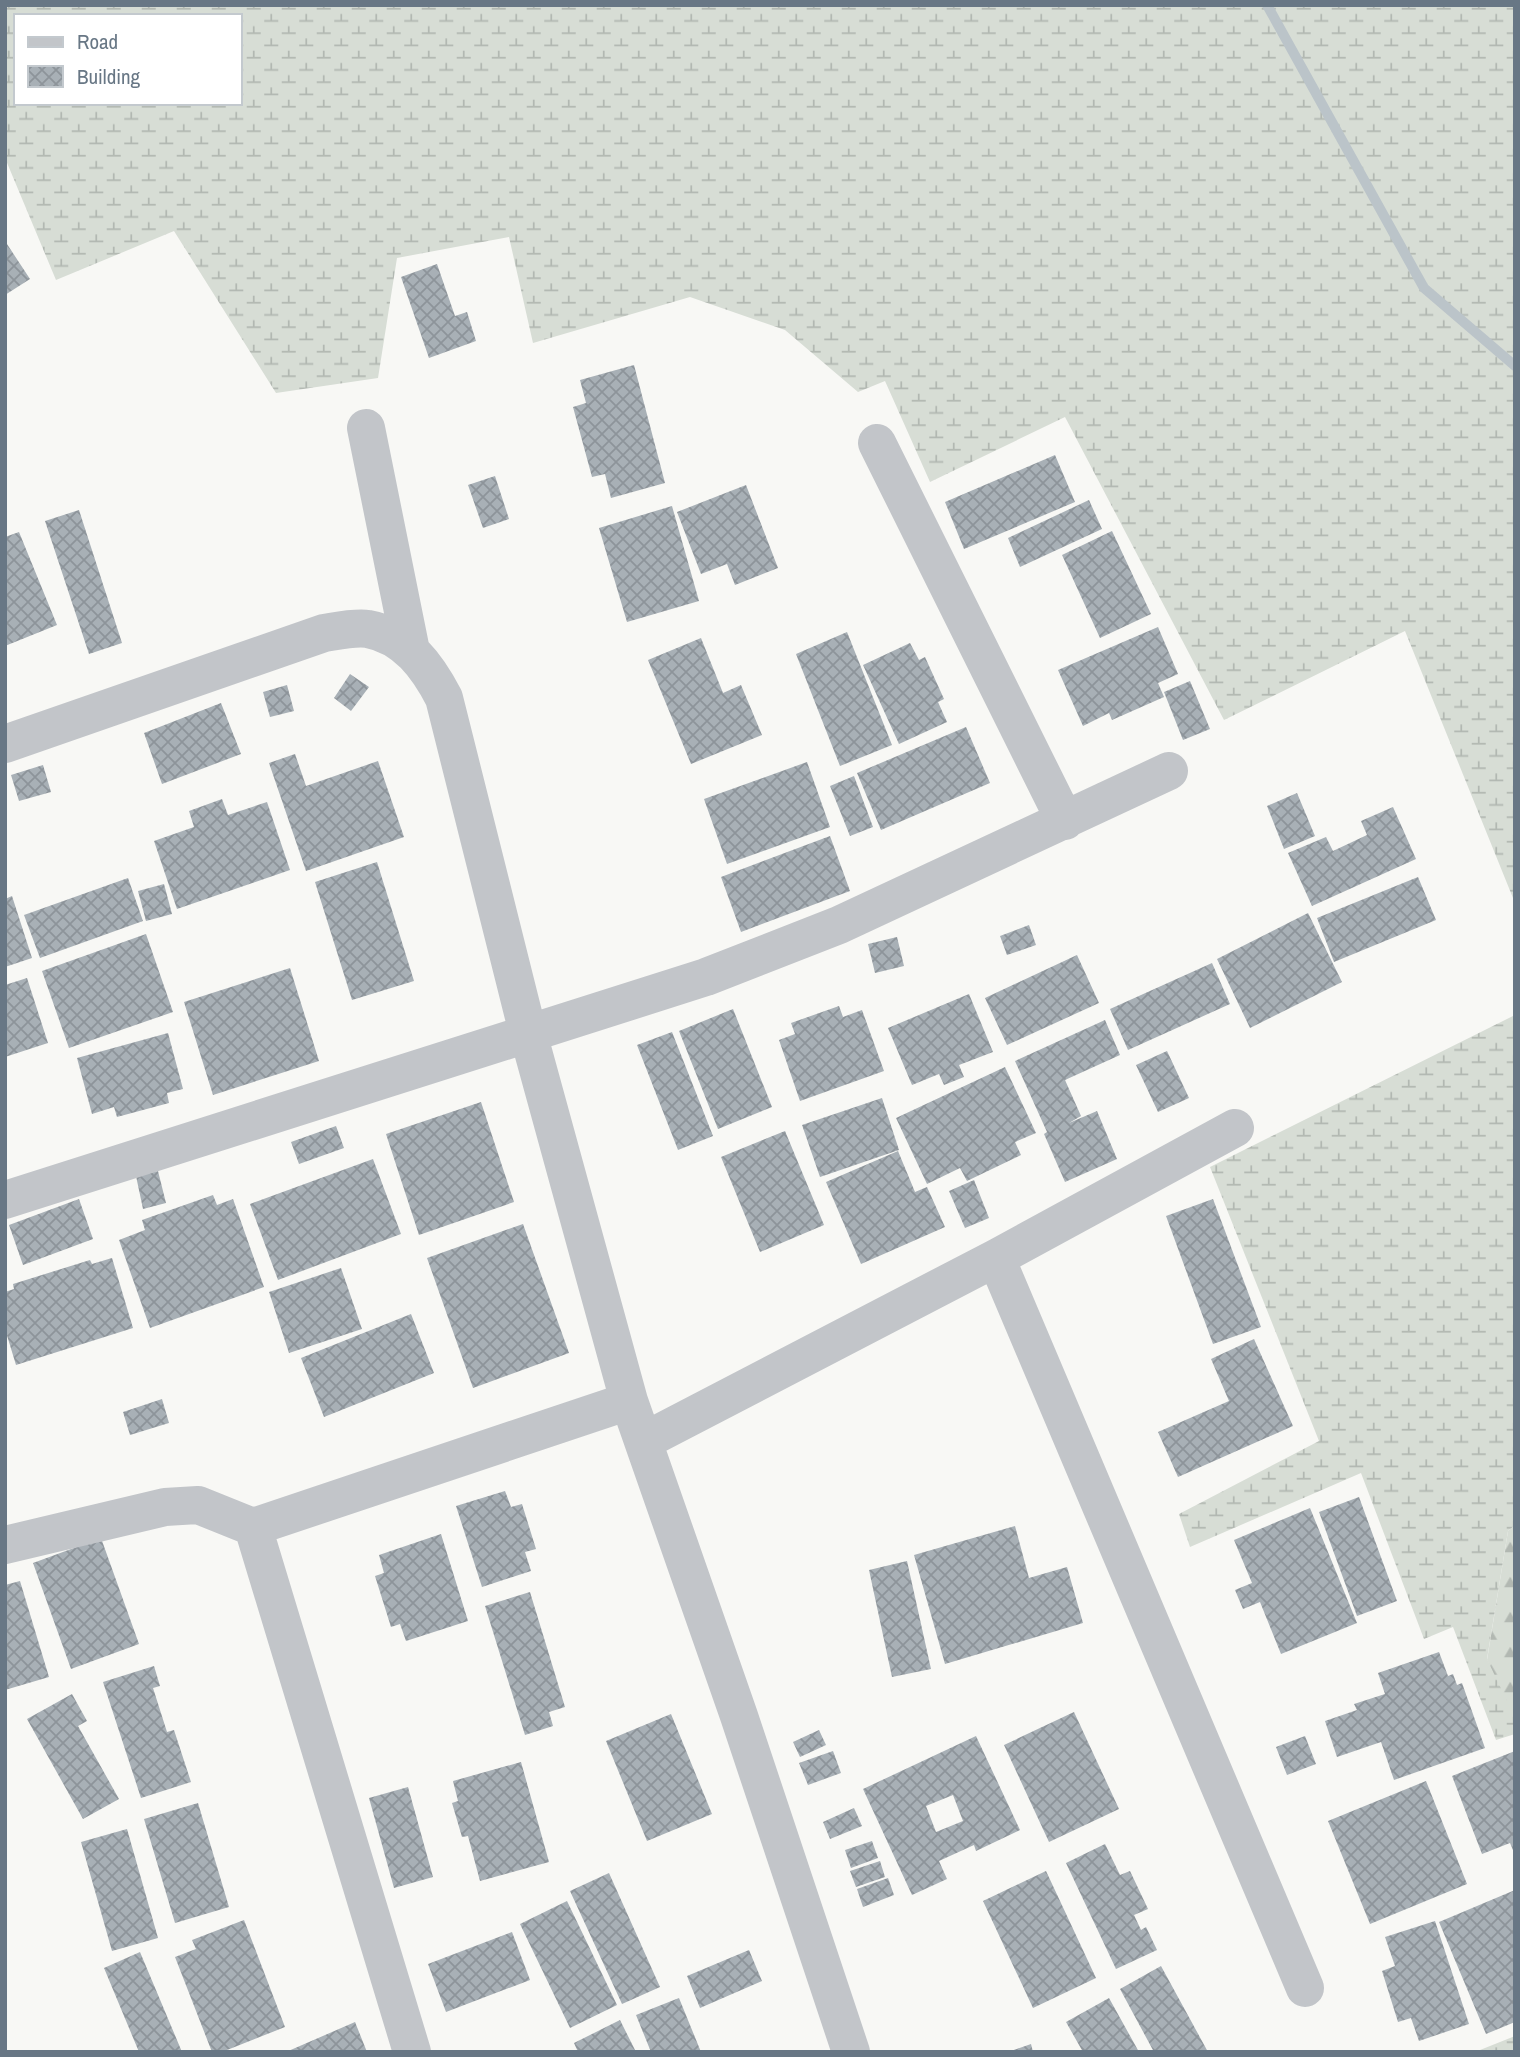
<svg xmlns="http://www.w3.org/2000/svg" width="1520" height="2057" viewBox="0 0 1520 2057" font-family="'Archivo Narrow',sans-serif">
	<defs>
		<pattern id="forest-firs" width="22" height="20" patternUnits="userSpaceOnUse" patternTransform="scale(1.75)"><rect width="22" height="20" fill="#d7ddd5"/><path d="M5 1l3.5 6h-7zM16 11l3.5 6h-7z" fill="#b2b8b2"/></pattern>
		<pattern id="wetland-marsh" width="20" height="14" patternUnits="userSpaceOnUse" patternTransform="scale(1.75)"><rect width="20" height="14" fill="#d7ddd5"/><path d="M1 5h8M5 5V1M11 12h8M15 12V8" fill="none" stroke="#b2b8b2"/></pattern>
		<pattern id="building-cross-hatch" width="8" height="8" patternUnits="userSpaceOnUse" patternTransform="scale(1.75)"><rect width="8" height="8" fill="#a8b0b6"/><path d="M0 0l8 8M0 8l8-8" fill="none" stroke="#8d949a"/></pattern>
	</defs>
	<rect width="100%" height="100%" fill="#f8f8f5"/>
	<!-- forest -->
	<path fill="url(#forest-firs)" d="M1515,1525V1718L1513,1719L1487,1660L1508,1531Z"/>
	<!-- wetland -->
	<path fill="url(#wetland-marsh)" fill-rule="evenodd" d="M5,5H1515V903L1405,631L1224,720L1065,417L930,482L885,381L858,392L785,330L690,297L533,343L509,237L397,258L378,378L276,393L174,231L56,280L5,158ZM16,16H240V103H16Z
		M1515,1015V1525L1508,1531L1487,1659L1515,1718V1734L1496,1740L1453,1627L1424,1639L1361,1473L1190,1547L1179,1514L1319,1441L1210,1167Z
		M1515,2036V2052H1475Z"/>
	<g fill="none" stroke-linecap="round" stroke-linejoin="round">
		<!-- stream -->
		<path stroke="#bbc4c9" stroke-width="10" d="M1267,5L1424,288L1515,366"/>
	</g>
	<!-- building -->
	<path fill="url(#building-cross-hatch)" fill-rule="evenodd" d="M5,241L30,279L5,295Z
		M437,264L455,316L467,312L476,341L429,358L401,277Z
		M634,365L665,483L611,498L605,474L592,477L573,407L586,403L580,380Z
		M1055,455L1075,502L964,549L945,502Z
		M495,476L509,519L483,528L468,485Z
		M746,485L778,568L735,585L727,564L701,574L677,512Z
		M1089,500L1102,529L1020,567L1008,538Z
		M672,506L699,601L627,622L599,528Z
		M79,510L122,643L89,654L45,521Z
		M1112,531L1151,614L1100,638L1062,555Z
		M19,532L57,625L5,646V537Z
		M1158,627L1178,674L1158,683L1164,697L1112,720L1109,713L1083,726L1058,670Z
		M847,632L892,745L840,766L796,654Z
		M701,638L723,693L741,685L762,735L691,764L648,660Z
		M910,643L919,660L925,657L944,699L938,702L947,722L899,744L863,665Z
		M350,674L369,687L351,711L334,698Z
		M1190,681L1210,729L1183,740L1164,692Z
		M287,685L294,711L270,717L263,692Z
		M221,703L241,754L162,784L144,733Z
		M966,727L990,783L881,830L857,773Z
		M295,754L306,786L378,761L404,837L306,871L269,763Z
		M807,762L830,827L727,864L704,799Z
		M43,765L51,792L19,801L11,775Z
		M854,776L873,827L850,836L830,786Z
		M1297,793L1315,836L1284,849L1267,806Z
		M222,799L228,815L267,802L290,870L177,909L154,841L194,827L189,811Z
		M1393,807L1416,859L1312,906L1288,853L1326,837L1333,851L1367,835L1361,821Z
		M830,836L850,891L741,932L721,877Z
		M377,862L414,981L352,1000L315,882Z
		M1418,877L1436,920L1334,962L1317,918Z
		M128,878L143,921L40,958L24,915Z
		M164,884L172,914L146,921L138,891Z
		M12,896L32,958L5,967V899Z
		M1308,913L1342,982L1250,1028L1217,959Z
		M1029,925L1036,945L1007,955L1000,936Z
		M146,934L173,1012L69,1048L42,971Z
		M897,937L904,966L875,973L868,944Z
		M1077,955L1099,1003L1007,1045L985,998Z
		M1212,963L1230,1004L1128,1050L1110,1009Z
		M290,968L319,1061L213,1095L184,1002Z
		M27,978L48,1043L5,1057V985Z
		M969,994L993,1052L959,1065L964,1077L944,1085L939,1074L912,1085L888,1028Z
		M839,1006L843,1017L862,1010L884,1071L800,1101L779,1040L795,1034L791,1023Z
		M733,1009L772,1107L718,1129L679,1031Z
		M1105,1020L1120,1055L1065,1080L1081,1116L1069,1123L1097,1111L1117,1159L1065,1182L1044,1134L1047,1132L1015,1061Z
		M672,1032L713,1136L678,1150L637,1045Z
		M168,1033L183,1089L167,1093L169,1103L117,1117L114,1107L92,1114L77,1058Z
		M1167,1051L1189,1098L1158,1112L1136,1065Z
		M1005,1067L1036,1133L1015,1142L1021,1155L967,1181L960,1168L927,1184L896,1118Z
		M882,1098L899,1150L820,1177L802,1125Z
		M481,1102L514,1202L419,1235L386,1134Z
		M336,1126L344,1148L299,1164L291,1142Z
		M785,1131L824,1225L760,1252L721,1157Z
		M898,1151L915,1192L927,1187L945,1227L861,1264L826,1182Z
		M373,1159L401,1234L278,1280L250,1204Z
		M158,1171L166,1203L143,1209L136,1176Z
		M974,1180L989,1218L965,1228L949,1191Z
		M213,1195L217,1205L233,1199L264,1287L150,1328L119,1240L145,1230L142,1220Z
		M79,1199L93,1239L23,1265L9,1225Z
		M1213,1199L1261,1327L1213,1344L1166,1216Z
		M523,1224L569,1353L473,1388L427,1258Z
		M112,1258L133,1328L16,1365L5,1329V1292L14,1289L13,1284L90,1260L92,1264Z
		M341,1268L362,1329L289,1353L269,1292Z
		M411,1314L434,1373L324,1417L301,1358Z
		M1254,1339L1293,1426L1178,1477L1158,1432L1229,1401L1211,1359Z
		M162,1399L169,1423L130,1435L123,1412Z
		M505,1491L511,1507L522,1504L536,1549L525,1552L531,1571L482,1587L456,1506Z
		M1359,1497L1397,1601L1357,1616L1319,1512Z
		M1310,1508L1357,1623L1281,1654L1260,1602L1243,1609L1235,1590L1252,1583L1234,1540Z
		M1015,1526L1029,1578L1067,1567L1083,1623L945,1664L914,1555Z
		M441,1534L468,1621L406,1641L400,1624L391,1627L375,1576L384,1573L379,1555Z
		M101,1538L139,1644L71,1669L33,1563Z
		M907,1561L931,1669L892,1677L869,1570Z
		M20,1581L49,1677L5,1690V1585Z
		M530,1592L565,1707L549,1712L553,1726L525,1735L485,1606Z
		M1439,1652L1448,1676L1453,1674L1457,1685L1462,1683L1485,1748L1394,1780L1381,1742L1337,1757L1325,1721L1357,1710L1354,1704L1385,1694L1378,1673Z
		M154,1666L160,1686L153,1688L167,1732L174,1730L191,1782L141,1798L103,1682Z
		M72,1694L87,1721L78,1726L119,1799L83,1819L27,1719Z
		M1074,1712L1119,1809L1049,1842L1004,1745Z
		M671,1714L712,1814L647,1841L606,1741Z
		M819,1730L826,1745L800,1757L793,1742Z
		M976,1736L1020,1830L976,1851L974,1845L939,1861L947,1879L912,1895L863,1789ZM953,1795L963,1821L936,1832L926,1806Z
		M1305,1736L1316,1764L1287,1775L1276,1747Z
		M833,1751L841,1773L808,1785L799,1763Z
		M1515,1751V1855L1510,1843L1482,1854L1452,1776Z
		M521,1762L549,1862L480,1881L468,1836L462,1837L452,1803L458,1801L453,1781Z
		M1426,1781L1467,1884L1370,1924L1328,1821Z
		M408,1787L433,1877L394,1888L369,1798Z
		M198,1803L229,1907L175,1923L144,1819Z
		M854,1808L862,1826L830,1839L823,1822Z
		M127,1829L158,1938L112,1951L81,1842Z
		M872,1841L878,1858L851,1868L845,1850Z
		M1105,1844L1120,1875L1130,1871L1148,1909L1134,1915L1141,1930L1146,1927L1157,1950L1116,1969L1066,1863Z
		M880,1861L885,1877L856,1887L850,1871Z
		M1046,1871L1096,1978L1033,2008L983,1901Z
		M609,1873L660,1987L622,2004L570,1891Z
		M888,1878L894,1895L863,1907L857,1889Z
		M1515,1890V2022L1486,2034L1439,1922Z
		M567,1901L617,2005L570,2028L520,1924Z
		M244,1920L285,2027L222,2052H212L175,1957L196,1949L192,1940Z
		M1435,1921L1469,2024L1419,2041L1411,2018L1398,2022L1382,1971L1395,1966L1385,1937Z
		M512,1932L530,1980L446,2012L428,1964Z
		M749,1950L762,1981L700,2008L687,1976Z
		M140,1952L182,2052H139L104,1968Z
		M1161,1966L1208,2052H1154L1120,1989Z
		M679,1998L701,2052H651L636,2015Z
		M1109,1998L1139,2052H1083L1066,2022Z
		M620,2020L636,2052H578L574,2043Z
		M355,2022L367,2052H286Z
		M1031,2044L1033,2052H1011V2051Z"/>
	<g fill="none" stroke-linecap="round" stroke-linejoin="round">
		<!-- minor -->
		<path stroke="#c2c5c9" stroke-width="38" d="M366,428L411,651
			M877,443L1065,821
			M5,744L324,633C337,631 355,627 368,629C406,636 428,667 444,698L528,1033L629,1401L739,1716L851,2052
			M5,1200L706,977L839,925L1169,771
			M996,1258L1305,1988
			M644,1441L996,1258L1235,1128
			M5,1545L165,1507L198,1505L253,1527
			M412,2052L253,1527L629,1401"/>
	</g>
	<!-- border -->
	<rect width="1520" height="2057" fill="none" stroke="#687785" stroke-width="14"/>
	<!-- legend -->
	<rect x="14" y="14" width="228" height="91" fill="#ffffff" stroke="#c3c9ce" stroke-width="2"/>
	<rect x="28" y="37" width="35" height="10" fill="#c2c5c9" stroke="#c3c9ce" stroke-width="2"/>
	<text x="77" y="49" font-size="21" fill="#687785">Road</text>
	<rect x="28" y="66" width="35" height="21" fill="url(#building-cross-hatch)" stroke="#c3c9ce" stroke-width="2"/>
	<text x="77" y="84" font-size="21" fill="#687785">Building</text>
</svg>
